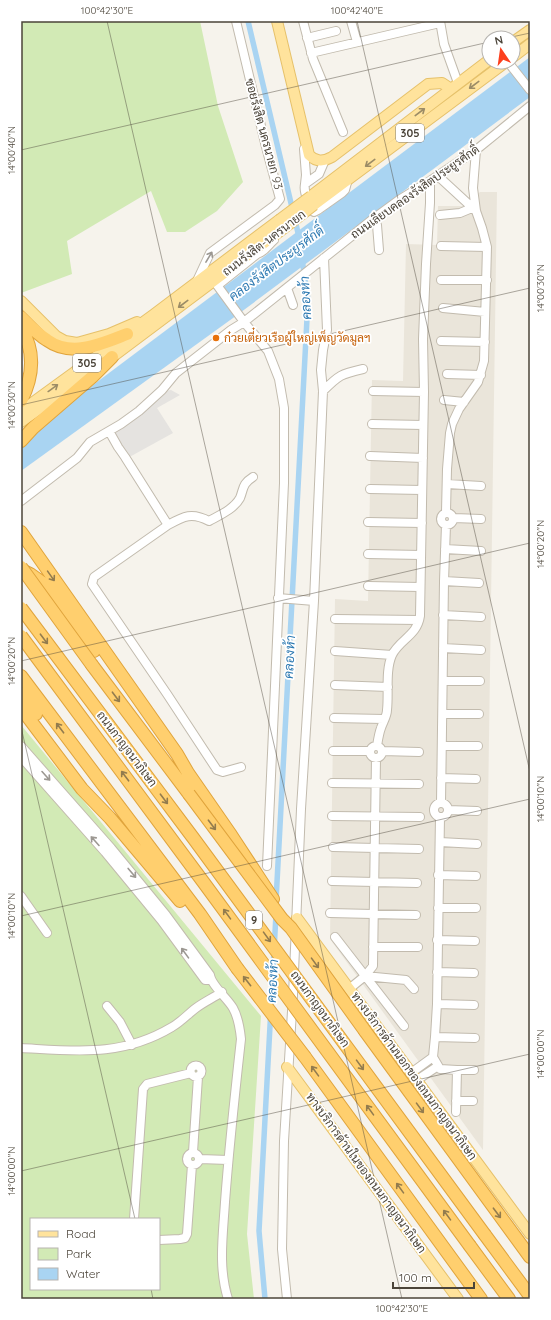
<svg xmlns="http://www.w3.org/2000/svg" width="551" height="1320" viewBox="0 0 551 1320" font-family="Quicksand,Sarabun,sans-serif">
	<rect width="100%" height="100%" fill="#f6f3ec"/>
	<!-- residential -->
	<path fill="#eae5da" d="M480,192H497L483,1150L330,939L335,599L368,601L372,380L403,381L406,244L437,245L438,206H465Z"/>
	<!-- green -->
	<path fill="#d2eab5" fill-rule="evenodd" d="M21,21H200L218,106L243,182L217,211L185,232H167L151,191L67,241L72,274L21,293Z
		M21,725L261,1016L247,1234L254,1299H21ZM31,1219H159V1289H31Z"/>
	<!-- parking -->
	<path fill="#e5e3e0" d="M171,390L180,395L157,408L173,433L124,460L105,429L113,426L153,393Z"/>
	<!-- water -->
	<path fill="#a9d4f2" d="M530,57V97L233,318L21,471V439Z"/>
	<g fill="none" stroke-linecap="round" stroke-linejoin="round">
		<!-- canal -->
		<path stroke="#a9d4f2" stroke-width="5.5" d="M248,21L299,237
			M276,901L308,300L302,259
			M265,1299L259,1231L276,914"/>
		<!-- minor casing -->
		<g stroke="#c2bbae" stroke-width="10">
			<path id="minor" d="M303,21L313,59L343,132
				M351,21L357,42
				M440,21L444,44L458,83
				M307,38L336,31
				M311,53L440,23
				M508,62L530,90
				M304,149L306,175L305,184
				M325,160L319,174L305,184C303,193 309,202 312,211L314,212L318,210L342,193L345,190L348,179
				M438,176L476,211
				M440,215L460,213L472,208
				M373,219L377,225L379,250
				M441,246L487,247
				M441,280H487
				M214,281L244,322L268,351L279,379L284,408V483L267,866
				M196,283L210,253L275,205L280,199L266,147L236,21
				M218,285L257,254C265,252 268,245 274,240
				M287,288L293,305
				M443,308L485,312
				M441,341L485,342
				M447,374L481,375
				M323,391C339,375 341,374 363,369
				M373,391L424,392
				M444,400L464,402
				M372,424L423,425
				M109,431L118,447L125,457L168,525L94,577L92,584L167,694L217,770L223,772L241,767
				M370,456L423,458
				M447,484L481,486
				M370,489L422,490
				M21,501L77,458L90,442L121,424L139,411L162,390L176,373L231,330L244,322L373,219L399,200L430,181L476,150L530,106
				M446,512L447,469L450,433L452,424L459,409L478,382L484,361L487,247L482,228L476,211L473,188L476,150
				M441 519a6 6 0 1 1 12 0a6 6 0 1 1-12 0Z
				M454,518L481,519
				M368,522L422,523
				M168,525C184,516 192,512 209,521C220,515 234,509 240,498C244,488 242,484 253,477
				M445,549L481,551
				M368,554L421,555
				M444,581L479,583
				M368,586L420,587
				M278,598L314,601
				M443,615L481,617
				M335,619L419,620
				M443,648L481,650
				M335,651L392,655
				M443,681H480
				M335,685L388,687
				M443,714H479
				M334,718L384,719
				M370 752a6 6 0 1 1 12 0a6 6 0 1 1-12 0Z
				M21,746L111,848L166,915L210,975C211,985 228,999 233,1008C238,1017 240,1029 241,1039C235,1093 229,1148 225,1202C223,1235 218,1267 228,1299
				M377,746C378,740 379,733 381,728C383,722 387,716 387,710C389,693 385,671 392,655C400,639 417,636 420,616L424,392L423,339L426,264L430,203V181
				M442,746H478
				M333,751H370
				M382,751L419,752
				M21,757L105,852L161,920L205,980H211
				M441,778L476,779
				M332,783L419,784
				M441,803L444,581L446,525
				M434 810a7 7 0 1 1 14 0a7 7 0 1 1-14 0Z
				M448,810L477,811
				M332,816L420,817
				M440,817L437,1004L435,1037L433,1057L440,1069L457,1070L456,1112
				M440,842L477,844
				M333,847L419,849
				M438,875L476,876
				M332,881L417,883
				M21,896L47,933
				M438,908H476
				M330,913L416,915
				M335,937L404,1026
				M437,940L475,941
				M373,947H418
				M437,972L474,973
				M365,976L406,980L414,989
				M349,989L365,976L373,966L376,758
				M437,1004L474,1005
				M107,1006L120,1022L132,1045
				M435,1037L475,1038
				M21,1048C77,1051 122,1057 172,1027C181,1022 188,1014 196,1008C204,1002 213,998 222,992
				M190.5 1071a5.5 5.5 0 1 1 11 0a5.5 5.5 0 1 1-11 0Z
				M457,1070H474
				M411,1073L433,1057
				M417,1080L438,1066
				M456,1101H473
				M193,1152L198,1077
				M187 1159a6 6 0 1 1 12 0a6 6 0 1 1-12 0Z
				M200,1159L228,1160
				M134,1219L143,1089L147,1084L191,1073
				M159,1240L180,1239L185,1238L187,1234L192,1165
				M287,1299L282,1249L284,1141L293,995L301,809L314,601L323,391L321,370L323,350L327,330L324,258"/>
		</g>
		<!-- major casing -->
		<g stroke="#e6c16a" stroke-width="12">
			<path id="major" d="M277,21L309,155C316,162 323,162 332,157L428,84L442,83L451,89
				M513,42L530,30
				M513,57L530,44
				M311,196L489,60
				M314,205L506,62
				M21,301L56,336L65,341L77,343L109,334L137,322
				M107,361L283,229
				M21,411L153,315L279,220
				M21,422L87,375
				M297,918L530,1234
				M287,1067L458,1299"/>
		</g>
		<!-- highway casing -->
		<g stroke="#e0a43c" stroke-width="14">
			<path id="highway" d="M21,317C29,325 37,334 47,340C72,358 101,344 127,334
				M21,328C36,352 33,377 21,401
				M21,441L33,428L92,377L112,357
				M21,532L177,754L188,773L231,835L273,899
				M24,571L30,574L44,584L94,651
				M92,665L189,794
				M21,676L200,914L237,968
				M21,694L36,714
				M21,708L82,789L110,818L180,901
				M365,1031L530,1257
				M305,1057L481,1299
				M485,1235L530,1296
				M470,1246L509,1299"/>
		</g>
		<!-- minor -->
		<use href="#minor" stroke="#fff" stroke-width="8"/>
		<!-- major -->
		<use href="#major" stroke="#ffe39c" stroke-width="10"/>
		<!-- highway -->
		<use href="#highway" stroke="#ffcf6e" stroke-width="12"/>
		<!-- major-bridge casing -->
		<g stroke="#e6c16a" stroke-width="12" stroke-linecap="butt">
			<path id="major-bridge" d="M279,220L311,196
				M283,229L314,205"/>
		</g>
		<!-- highway-bridge casing -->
		<g stroke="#e0a43c" stroke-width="14" stroke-linecap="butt">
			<path id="highway-bridge" d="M21,567L92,665
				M21,608L194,839L485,1235
				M21,636L204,883L470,1246
				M189,794L282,919L291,928L365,1031
				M237,968L305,1057"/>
		</g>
		<!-- major-bridge -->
		<use href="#major-bridge" stroke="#ffe39c" stroke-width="10"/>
		<!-- highway-bridge -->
		<use href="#highway-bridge" stroke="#ffcf6e" stroke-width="12"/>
	</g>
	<!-- one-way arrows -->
	<defs><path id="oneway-shaft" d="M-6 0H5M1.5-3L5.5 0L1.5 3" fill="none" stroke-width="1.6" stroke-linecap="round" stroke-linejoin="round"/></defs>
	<g stroke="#9c8c66">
		<use href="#oneway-shaft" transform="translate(474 85) rotate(143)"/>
		<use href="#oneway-shaft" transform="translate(420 112) rotate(-37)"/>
		<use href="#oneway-shaft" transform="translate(370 163) rotate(143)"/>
		<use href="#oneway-shaft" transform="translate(183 304) rotate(143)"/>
		<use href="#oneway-shaft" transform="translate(53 388) rotate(-36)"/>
	</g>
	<g stroke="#9c9892">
		<use href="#oneway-shaft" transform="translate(209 257) rotate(-59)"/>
		<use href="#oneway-shaft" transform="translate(46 776) rotate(48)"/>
		<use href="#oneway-shaft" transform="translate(95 841) rotate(-132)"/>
		<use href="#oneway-shaft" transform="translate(132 873) rotate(50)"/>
		<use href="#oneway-shaft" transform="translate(185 953) rotate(-126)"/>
	</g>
	<g stroke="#937c4e">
		<use href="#oneway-shaft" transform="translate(51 576) rotate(55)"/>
		<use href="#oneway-shaft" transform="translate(44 639) rotate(53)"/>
		<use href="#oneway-shaft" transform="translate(116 697) rotate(53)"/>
		<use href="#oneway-shaft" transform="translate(60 728) rotate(-127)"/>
		<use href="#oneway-shaft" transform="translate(125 776) rotate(-127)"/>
		<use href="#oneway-shaft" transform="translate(164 799) rotate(53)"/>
		<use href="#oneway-shaft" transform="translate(212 825) rotate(53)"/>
		<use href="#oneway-shaft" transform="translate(227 914) rotate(-126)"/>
		<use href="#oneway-shaft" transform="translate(267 937) rotate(54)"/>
		<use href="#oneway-shaft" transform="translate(315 963) rotate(54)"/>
		<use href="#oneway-shaft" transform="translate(247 981) rotate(-128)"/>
		<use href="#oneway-shaft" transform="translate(360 1065) rotate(54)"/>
		<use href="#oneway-shaft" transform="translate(315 1071) rotate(-126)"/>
		<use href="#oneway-shaft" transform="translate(420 1108) rotate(54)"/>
		<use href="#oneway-shaft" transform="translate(370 1110) rotate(-126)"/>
		<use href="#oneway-shaft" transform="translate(400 1188) rotate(-126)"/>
		<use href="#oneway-shaft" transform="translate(497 1213) rotate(53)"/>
		<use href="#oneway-shaft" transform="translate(447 1215) rotate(-126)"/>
	</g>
	<!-- ticks -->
	<path fill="none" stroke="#4b4439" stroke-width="1" stroke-opacity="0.45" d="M107,21L402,1299M357,21L530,772M507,38L530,33M21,150L489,42M21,405L530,288M21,661L530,543M21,727L135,1219M21,916L530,799M21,1171L530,1054M151,1289L153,1299"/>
	<!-- markers -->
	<circle fill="#e8710a" stroke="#fff" stroke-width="1.5" cx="216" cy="338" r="4"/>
	<g text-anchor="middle" stroke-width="3.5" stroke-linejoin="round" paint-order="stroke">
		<!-- shield labels -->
		<g fill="#fff" stroke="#817c74" stroke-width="1">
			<rect x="396" y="124" width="28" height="18" rx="3"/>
			<rect x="73" y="354" width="28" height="18" rx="3"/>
			<rect x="246" y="911" width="16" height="18" rx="3"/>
		</g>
		<g font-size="11" font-weight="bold" fill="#4b4439">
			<text x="410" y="137">305</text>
			<text x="87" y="367">305</text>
			<text x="254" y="924">9</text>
		</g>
		<!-- street labels -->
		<g font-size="12" fill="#4b4439" stroke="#fff">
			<text transform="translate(264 134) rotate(75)" y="4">ซอยรังสิต นครนายก 93</text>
			<text transform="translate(415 192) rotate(-35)" y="4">ถนนเลียบคลองรังสิตประยูรศักดิ์</text>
			<text transform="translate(264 243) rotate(-37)" y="4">ถนนรังสิต-นครนายก</text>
			<text transform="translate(127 749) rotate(53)" y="4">ถนนกาญจนาภิเษก</text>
			<text transform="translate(320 1009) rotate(54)" y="4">ถนนกาญจนาภิเษก</text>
			<text transform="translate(414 1076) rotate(54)" y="4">ทางบริการด้านนอกของถนนกาญจนาภิเษก</text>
			<text transform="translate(366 1173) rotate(54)" y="4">ทางบริการด้านในของถนนกาญจนาภิเษก</text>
		</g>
		<!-- food labels -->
		<g font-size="12" fill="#c56008" stroke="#fff" text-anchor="start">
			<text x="224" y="342">ก๋วยเตี๋ยวเรือผู้ใหญ่เพ็ญวัดมูลฯ</text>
		</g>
		<!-- water labels -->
		<g font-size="13" font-style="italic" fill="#2e7ab2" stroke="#fff">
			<text transform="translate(276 263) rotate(-37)" y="5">คลองรังสิตประยูรศักดิ์</text>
			<text transform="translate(305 298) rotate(-93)" y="5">คลองห้า</text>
			<text transform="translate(289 657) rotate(-87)" y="5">คลองห้า</text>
			<text transform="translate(272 981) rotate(-87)" y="5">คลองห้า</text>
		</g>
	</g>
	<!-- border -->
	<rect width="551" height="1320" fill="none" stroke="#ffffff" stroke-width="44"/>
	<!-- legend -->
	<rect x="30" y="1218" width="130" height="72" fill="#ffffff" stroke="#b7b4b0"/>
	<rect x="38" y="1231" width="20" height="6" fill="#ffe39c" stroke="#b7b4b0"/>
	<text x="66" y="1238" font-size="12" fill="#4b4439">Road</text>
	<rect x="38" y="1248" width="20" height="12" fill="#d2eab5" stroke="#b7b4b0"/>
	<text x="66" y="1258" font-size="12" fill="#4b4439">Park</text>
	<rect x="38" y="1268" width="20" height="12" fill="#a9d4f2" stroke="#b7b4b0"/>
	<text x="66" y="1278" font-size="12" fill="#4b4439">Water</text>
	<!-- north arrow -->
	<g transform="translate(501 50) rotate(347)"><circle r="19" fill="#ffffff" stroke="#b7b4b0"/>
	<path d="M0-3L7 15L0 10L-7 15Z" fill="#fc3f1d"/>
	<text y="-6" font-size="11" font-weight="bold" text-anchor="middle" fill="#4b4439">N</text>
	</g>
	<!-- scale -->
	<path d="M393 1282v6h81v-6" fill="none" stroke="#4b4439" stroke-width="2"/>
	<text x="399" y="1282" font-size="12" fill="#4b4439" stroke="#ffffff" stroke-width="3" paint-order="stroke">100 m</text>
	<rect x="22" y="22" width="507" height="1276" fill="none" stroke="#4b4439" stroke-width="1.5"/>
	<g font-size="10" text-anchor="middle" fill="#4b4439">
		<text x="107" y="14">100°42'30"E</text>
		<text x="357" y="14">100°42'40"E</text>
		<text transform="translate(11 150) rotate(-90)" y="4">14°00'40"N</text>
		<text transform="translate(540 288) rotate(-90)" y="4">14°00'30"N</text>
		<text transform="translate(11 405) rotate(-90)" y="4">14°00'30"N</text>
		<text transform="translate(540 544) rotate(-90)" y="4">14°00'20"N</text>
		<text transform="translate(11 661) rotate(-90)" y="4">14°00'20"N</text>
		<text transform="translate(540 799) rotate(-90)" y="4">14°00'10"N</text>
		<text transform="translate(11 916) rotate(-90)" y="4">14°00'10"N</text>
		<text transform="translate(540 1054) rotate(-90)" y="4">14°00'00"N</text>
		<text transform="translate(11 1171) rotate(-90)" y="4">14°00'00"N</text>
		<text x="402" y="1312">100°42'30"E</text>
	</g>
</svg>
